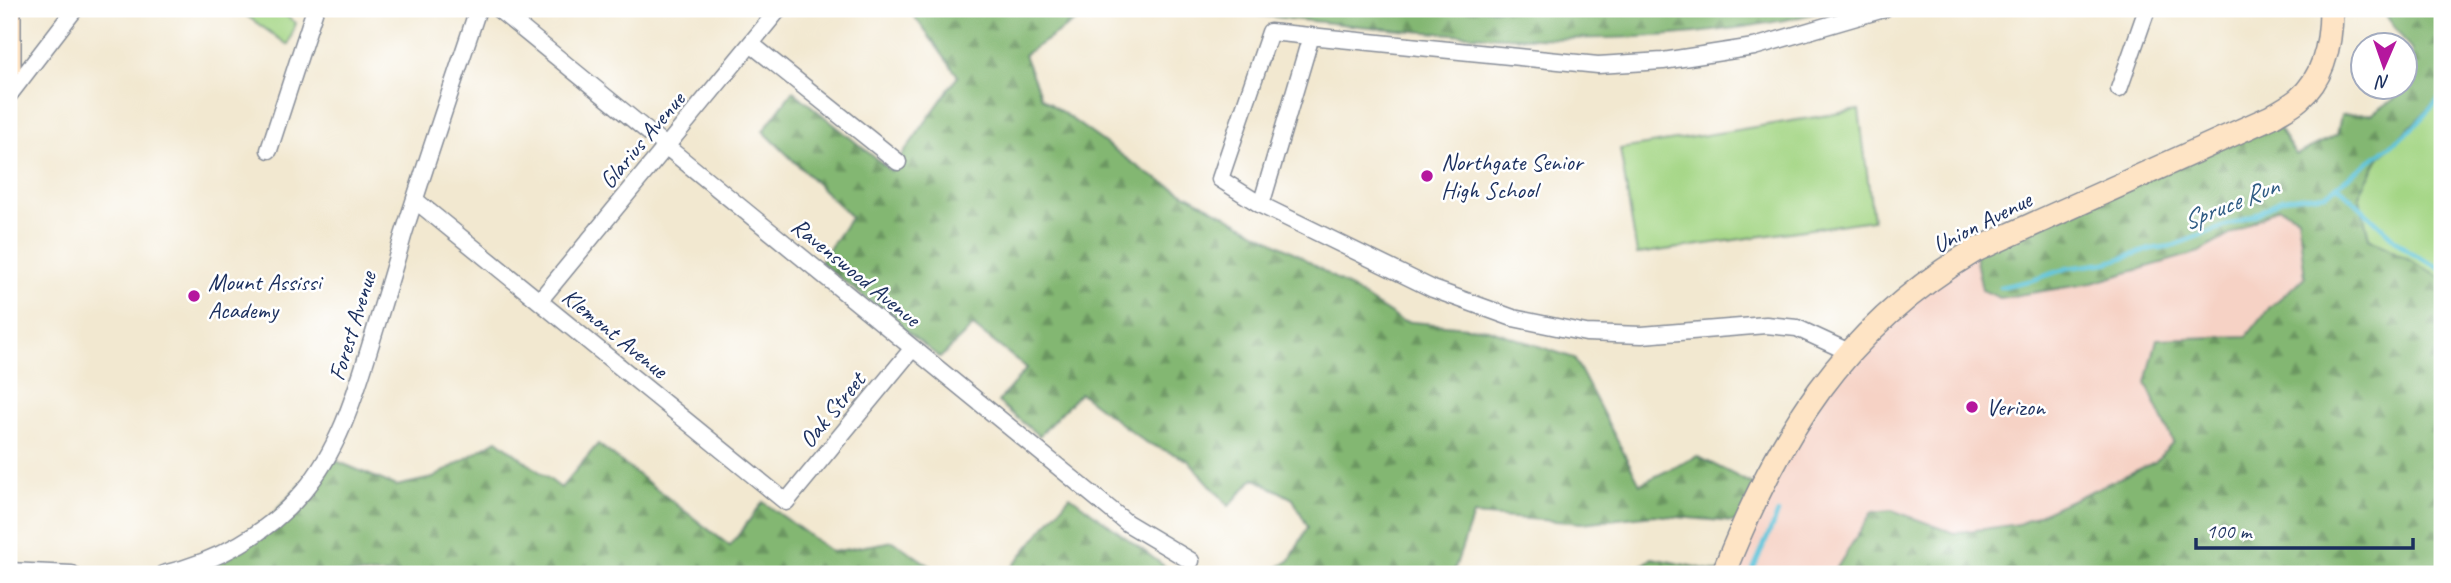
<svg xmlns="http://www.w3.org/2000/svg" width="2451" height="583" viewBox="0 0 2451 583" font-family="Caveat,sans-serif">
	<defs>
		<pattern id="forest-firs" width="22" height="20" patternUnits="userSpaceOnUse" patternTransform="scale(1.75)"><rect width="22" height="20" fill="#83b772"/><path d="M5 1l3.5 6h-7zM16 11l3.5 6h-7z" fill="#6a9561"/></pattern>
	</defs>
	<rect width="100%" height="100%" fill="#fff"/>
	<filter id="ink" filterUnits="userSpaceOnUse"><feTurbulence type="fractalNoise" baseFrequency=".0143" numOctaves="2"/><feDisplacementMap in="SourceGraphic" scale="14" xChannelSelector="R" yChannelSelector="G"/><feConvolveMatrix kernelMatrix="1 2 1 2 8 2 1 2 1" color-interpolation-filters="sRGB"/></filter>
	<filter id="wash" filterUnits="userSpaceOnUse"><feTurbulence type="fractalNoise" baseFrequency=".00686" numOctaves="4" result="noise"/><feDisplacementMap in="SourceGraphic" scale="28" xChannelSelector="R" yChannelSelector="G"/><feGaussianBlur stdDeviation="1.57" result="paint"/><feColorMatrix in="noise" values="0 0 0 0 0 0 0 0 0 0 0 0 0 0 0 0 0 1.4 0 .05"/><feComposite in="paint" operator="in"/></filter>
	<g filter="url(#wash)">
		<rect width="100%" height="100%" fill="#f2e8d0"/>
		<!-- built -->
		<path fill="#f6d2c5" d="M2279,207L2298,217L2305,277L2270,307L2247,336L2146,383L2173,442L2155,462L2019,524L1954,533L1892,510L1872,512L1833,574H1723L1849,352L1974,251L1982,290L2000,298L2092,283L2199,252Z"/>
		<!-- green -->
		<path fill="#a4d685" stroke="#608272" stroke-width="2" d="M237,9H277L296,23L288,45Z
			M2442,96V280L2369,238L2352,172L2411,130Z
			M1859,110L1873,220L1637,254L1620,149Z"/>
		<!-- forest -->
		<path fill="url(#forest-firs)" stroke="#4f7368" stroke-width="2" d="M909,9H1094L1024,55L1041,97L1148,174L1297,254L1402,321L1488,329L1574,358L1640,484L1697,456L1760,488L1744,523L1654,515L1582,523L1473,515L1453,574H1268L1290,560L1308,527L1293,499L1254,478L1229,506L1188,460L1145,442L1080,393L1039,436L998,402L1027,368L973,326L940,358L820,262L851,217L763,131L793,91L891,171L958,76Z
			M1205,9H1832C1635,62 1406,32 1205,9Z
			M2386,9H2442V95L2379,158L2359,195L2369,238L2442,278V574H1833L1872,512L1892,510L1954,533L2019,524L2155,462L2173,442L2146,383L2157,339L2247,336L2270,307L2305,277L2298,217L2279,207L2199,252L2092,283L2000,298L1982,290L1974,251L2271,117L2296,155L2337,135L2341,115L2372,114L2406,91L2412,51L2385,14Z
			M497,440L561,488L598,444L730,546L763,502L832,552L893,541L942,574H189L250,538L327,457L396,486L433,478Z
			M1070,496L1175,574H1006Z
			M1652,558L1724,573L1631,574Z"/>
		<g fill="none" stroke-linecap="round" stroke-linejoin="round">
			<!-- stream -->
			<path stroke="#5cc3d9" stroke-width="4.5" d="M2338,186L2407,251L2442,269
				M2000,287L2033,280L2068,268L2106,263L2151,249L2172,246L2255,215L2282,199L2326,194L2411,130L2442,96
				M1751,574L1778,513"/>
		</g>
	</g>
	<g filter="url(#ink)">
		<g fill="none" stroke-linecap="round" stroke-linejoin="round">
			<!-- street casing -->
			<g stroke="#868c97" stroke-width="19">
				<path id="street" d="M498,9L1127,523L1191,561
					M751,44L898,162
					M2119,89L2147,9
					M9,95L75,9
					M269,150L315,9
					M415,200L786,502L913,348
					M1261,205L1311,36
					M540,300L779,9
					M1849,352L1797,328L1766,325L1642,335L1586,333L1513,318L1433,289L1261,205L1220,179L1270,32L1598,65L1663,61L1754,47L1884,9
					M9,571L72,574
					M163,574C216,562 267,534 303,492C339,450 355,395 371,343C382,307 393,272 403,236C427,160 453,84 478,9"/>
			</g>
			<!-- secondary casing -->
			<g stroke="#868c97" stroke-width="26">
				<path id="secondary" d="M9,66V9
					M1723,574C1779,435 1841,330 1974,251L2271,117C2280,111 2291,106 2299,99C2325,77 2331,41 2331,9"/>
			</g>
			<!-- street -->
			<use href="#street" stroke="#fff" stroke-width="16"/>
			<!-- secondary -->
			<use href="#secondary" stroke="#fee4c5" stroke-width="23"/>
		</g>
	</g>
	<!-- markers -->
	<g fill="#b5179e" stroke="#fff" stroke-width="2.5">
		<circle cx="1427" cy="176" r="7"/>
		<circle cx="194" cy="296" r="7"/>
		<circle cx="1972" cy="407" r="7"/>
	</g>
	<g text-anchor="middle" stroke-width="5" stroke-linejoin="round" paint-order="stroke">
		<!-- street labels -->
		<g font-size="24" fill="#1b2f5e" stroke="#fff">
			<text transform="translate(642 140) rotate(-50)" y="8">Glarius Avenue</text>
			<text transform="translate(1982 222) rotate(-27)" y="8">Union Avenue</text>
			<text transform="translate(856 272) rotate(39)" y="8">Ravenswood Avenue</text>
			<text transform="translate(352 326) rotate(-73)" y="8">Forest Avenue</text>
			<text transform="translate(615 333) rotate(39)" y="8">Klemont Avenue</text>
			<text transform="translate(832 410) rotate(-51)" y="8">Oak Street</text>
		</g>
		<!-- poi labels -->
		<g font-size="24" fill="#1b2f5e" stroke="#fff" text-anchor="start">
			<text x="1441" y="170">Northgate Senior<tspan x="1441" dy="28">High School</tspan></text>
			<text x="208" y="290">Mount Assissi<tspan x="208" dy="28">Academy</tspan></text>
			<text x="1986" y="415">Verizon</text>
		</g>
		<!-- water labels -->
		<g font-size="26" font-style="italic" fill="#2e5b83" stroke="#fff">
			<text transform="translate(2230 203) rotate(-22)" y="9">Spruce Run</text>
		</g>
	</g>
	<!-- margin -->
	<rect width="2451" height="583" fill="none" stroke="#fff" stroke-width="35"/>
	<!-- north arrow -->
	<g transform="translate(2384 66) rotate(182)"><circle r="33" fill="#ffffff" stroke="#a4acbf" stroke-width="2"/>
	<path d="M0-5L12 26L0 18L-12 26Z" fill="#b5179e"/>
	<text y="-10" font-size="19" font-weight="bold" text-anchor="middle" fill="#1b2f5e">N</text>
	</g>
	<!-- scale -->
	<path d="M2196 538v10h217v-10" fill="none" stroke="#1b2f5e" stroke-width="3.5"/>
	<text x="2206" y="538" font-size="21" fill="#1b2f5e" stroke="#ffffff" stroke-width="5" paint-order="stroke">100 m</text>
</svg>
